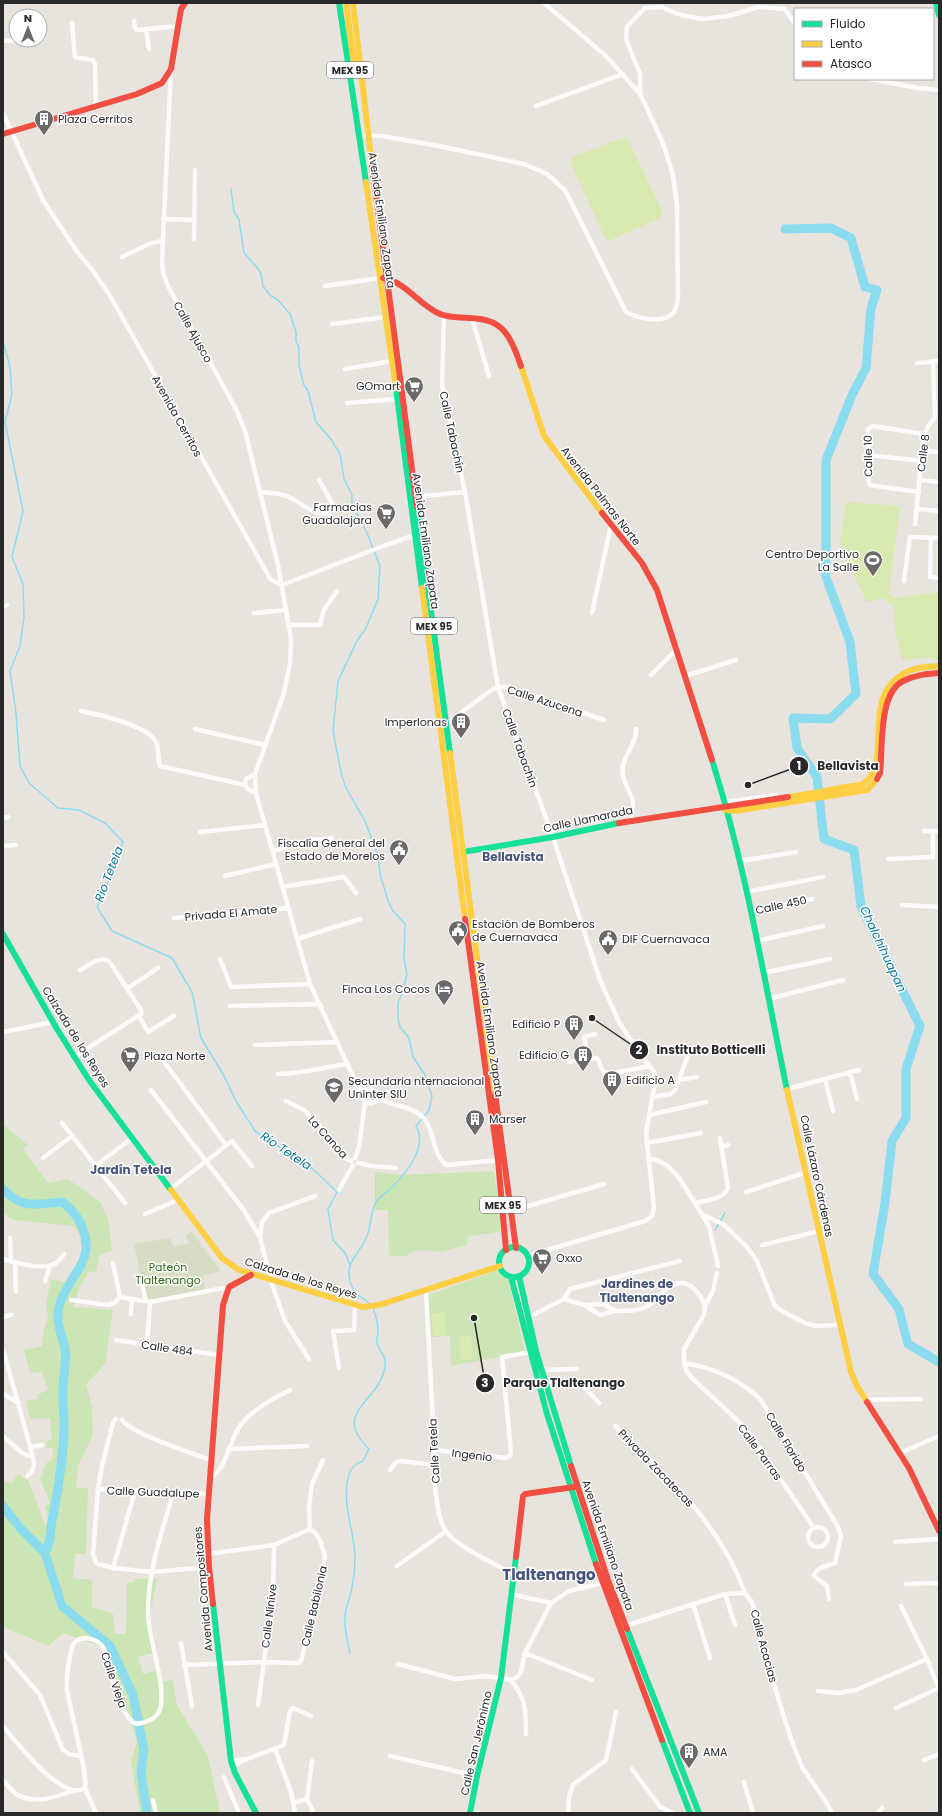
<svg xmlns="http://www.w3.org/2000/svg" width="942" height="1816" viewBox="0 0 942 1816" font-family="Poppins,sans-serif">
	<rect width="100%" height="100%" fill="#e9e3de"/>
	<!-- green -->
	<path fill="#cce5b4" d="M3,1124L28,1145L23,1149L48,1183L68,1179L101,1203L108,1219L112,1251L99,1255L96,1272L90,1271L80,1286L73,1307L113,1310L105,1364L86,1384L92,1407L93,1435L78,1466L76,1487L88,1489L86,1554H75L73,1578L92,1580V1607L113,1614L115,1634H126L127,1583L134,1582L135,1579H157L150,1616L156,1652L138,1657L143,1674L157,1670L160,1682L173,1680L177,1705L208,1756L220,1813H140L131,1762L137,1741L105,1648L63,1633L49,1646L3,1627V1480L11,1484L18,1474L28,1480L45,1524L49,1522L45,1506L50,1504L40,1478L47,1462L52,1460L53,1448H46L47,1442L52,1439L50,1418L30,1419L26,1401L38,1399L37,1395L48,1390L42,1372L30,1373L24,1350L42,1346L44,1329L48,1319L46,1305L51,1279L64,1282C76,1264 93,1246 73,1226L13,1220L3,1212Z
		M494,1171L502,1231L467,1237V1245L439,1252L428,1250L415,1251L406,1256H389L388,1210H375V1172L400,1175Z
		M498,1270L502,1275L508,1279L525,1352L451,1366L450,1336L431,1337L428,1295Z"/>
	<!-- cemetery -->
	<path fill="#d6ddc4" d="M192,1232L221,1271L202,1276L206,1293L187,1298L151,1302L146,1305L134,1244L170,1238L174,1247L189,1243L185,1235Z"/>
	<!-- pitch -->
	<path fill="#d9eab1" d="M625,137L628,140L662,211L661,218L608,241L605,238L571,164L572,157L577,155Z
		M846,502L900,506L889,593L894,598L939,592V660L926,657L902,661L894,624V606L882,598L867,603L853,573L848,571L840,543Z
		M432,1313H445L446,1335L433,1336Z
		M471,1336L473,1359L461,1360L459,1337Z"/>
	<g fill="none" stroke-linecap="round" stroke-linejoin="round">
		<!-- stream -->
		<path stroke="#8cdcf0" stroke-width="1.5" d="M231,189L234,212L239,219L244,253L256,266L261,274L263,286L270,295L278,300L290,314L296,332V341L299,348V365L304,385L308,391L316,422L330,438L340,454L344,479L352,495V504L367,533L380,566L378,599L366,628L357,641L338,681L333,731L341,772L345,786L365,821L372,840L378,856L380,874L388,901L393,911L405,924L404,959L407,974L403,992L398,1002V1018L400,1027L409,1038L413,1057L425,1075L432,1096L429,1110L416,1126C429,1148 403,1177 388,1191C384,1195 377,1198 375,1204C371,1213 371,1223 368,1233C362,1254 340,1262 353,1289C356,1296 366,1299 371,1305
			M3,341L10,367L12,394L5,422L23,511L12,557L23,584L24,617L20,646L10,671L16,713L20,766L29,783L58,808L79,810L105,823L123,842L104,892L97,907L112,931L172,958L192,992L201,1038L223,1074L236,1101L255,1131L314,1170L337,1192L328,1209L333,1240L345,1253L350,1265
			M715,1230L725,1213
			M350,1653C347,1641 344,1629 345,1617C345,1610 348,1603 350,1596C353,1584 355,1570 355,1557C354,1531 342,1504 348,1478C350,1469 354,1464 363,1461L369,1449C331,1412 378,1403 385,1368C387,1354 378,1351 377,1342C376,1339 378,1335 378,1332C378,1324 376,1316 373,1308"/>
		<!-- river -->
		<path stroke="#8cdcf0" stroke-width="9" d="M785,229L831,228L851,238L865,287L877,290L871,308L866,368L852,395L826,460V577L850,642L856,694L830,719L793,718L797,748L817,777L824,839L854,850L861,906L920,1026L906,1069V1118L892,1141L885,1203L873,1274L899,1309L908,1344L939,1362
			M3,1189C23,1210 37,1204 62,1202C76,1212 85,1227 86,1245C88,1268 57,1290 58,1317C58,1329 63,1338 65,1349C67,1362 63,1376 63,1389C62,1403 65,1417 64,1431C63,1462 58,1491 52,1521C50,1533 51,1542 45,1553L21,1529L3,1506
			M45,1553L62,1606L110,1646L133,1695L144,1750L141,1773L147,1813"/>
		<!-- street -->
		<path stroke="#fcfbfa" stroke-width="4.5" d="M134,21L135,28L137,30L179,26
			M72,23L75,57L93,60L95,64L96,106
			M146,29L149,49
			M3,41L16,40
			M171,69L162,261L163,273L168,286L236,409L245,431L278,565L286,610L291,639L290,663L284,693L255,774L256,793L310,984L365,1102L371,1103L380,1100
			M870,79L918,88L939,90
			M640,94V74L626,39L627,27L636,17L645,8L661,7L681,15L703,19L728,16L759,7L785,9L795,24
			M536,106L623,74
			M3,113L43,200L78,253L91,268L109,294L271,580L282,585L386,545L418,534
			M366,136H382L439,146L524,164L547,174L565,190L626,312C637,318 661,324 672,314C677,310 677,303 678,297L677,206L673,175L664,146L647,108L640,94L606,56L544,3
			M163,219L194,220
			M194,239L195,170
			M122,257L151,243L163,241
			M325,286L380,278
			M444,316L442,384L465,492L498,687L553,837L600,980L619,1022L640,1054L654,1072L655,1082L646,1133L654,1208L652,1216L645,1221L527,1256
			M472,318L489,376
			M332,324L386,317
			M917,363L939,361
			M345,369L392,361
			M347,403L397,399
			M923,451L939,452
			M868,455L922,461
			M920,480L939,482
			M261,492C271,493 281,493 289,497C301,503 314,515 327,514L332,510V503L319,480
			M919,492L869,485L868,429L872,426L924,434
			M413,497L465,492
			M917,509L939,511
			M915,524L924,434L930,423L935,418L933,361
			M931,538L930,577L939,578
			M904,581L910,537L939,538
			M3,607L7,605
			M254,613L286,610
			M592,613L611,525
			M288,625H320L324,610L337,591
			M651,675L677,649
			M685,676L736,660
			M81,711C100,715 142,724 154,739C160,746 157,758 160,766L245,785
			M445,725L490,691L498,687H506L604,720
			M195,729L265,745
			M255,774L246,779L245,785L248,789L256,793
			M725,802L776,795
			M3,818L8,817
			M632,820C630,814 633,810 633,804C633,791 620,784 623,765C626,753 637,742 636,729
			M924,831H939
			M200,832L265,825
			M3,846L16,845
			M273,851L314,840L332,838
			M888,859L933,857V831
			M740,861L796,852
			M225,876L276,864
			M282,887L344,877L356,893
			M746,892L823,877
			M902,905L939,907
			M750,912L812,899
			M174,918L288,908
			M297,939L360,919
			M757,941L823,926
			M220,959L231,987L310,984
			M763,973L830,959
			M128,988L158,968
			M768,999L843,980
			M230,1006L320,1004
			M139,1016L148,1032L174,1016
			M3,1032L53,1022
			M255,1045L338,1042
			M74,1057L141,1014V1010L109,961C98,956 90,965 80,970
			M588,1058L584,1037L595,1034
			M162,1059L226,1145
			M569,1062L597,1058L603,1071L608,1074L650,1066
			M850,1072L857,1099
			M278,1074C301,1074 325,1067 348,1064
			M825,1079L833,1111
			M679,1080L697,1077
			M787,1089L859,1070
			M151,1090L243,1209L260,1237
			M360,1091C370,1087 377,1091 380,1100
			M652,1097L671,1094L675,1090L687,1058
			M380,1100C391,1104 407,1107 416,1112C437,1123 429,1151 446,1165L499,1160
			M286,1101L304,1110L317,1123L345,1158L351,1161
			M649,1115L706,1102
			M62,1123L125,1203
			M646,1143L701,1133
			M721,1147L728,1145
			M43,1158L72,1136
			M355,1158L359,1147L365,1102
			M648,1158L659,1161L669,1167L680,1179L709,1226L718,1266
			M358,1163L372,1166L396,1168
			M95,1166L131,1139
			M170,1189L232,1141L252,1166
			M339,1190L353,1165
			M746,1192L807,1172
			M695,1203C706,1200 723,1200 728,1188L720,1138
			M511,1211L604,1184
			M145,1214L178,1200
			M703,1215L723,1224L747,1247L757,1261L775,1306L782,1311L805,1323L816,1326L839,1325
			M10,1238L11,1261
			M762,1245L819,1231
			M3,1259C16,1263 44,1271 56,1263C60,1261 62,1257 64,1254
			M15,1262L16,1292
			M113,1263L120,1297
			M717,1273L713,1291L705,1306L704,1315L684,1349V1363L687,1372L694,1380L736,1419L752,1437L814,1528
			M45,1281L50,1266
			M142,1283L146,1301
			M426,1290C428,1335 431,1379 433,1424C434,1448 432,1513 446,1531C458,1548 494,1563 513,1574
			M120,1297L150,1302L229,1287
			M564,1299L584,1305L600,1315C605,1314 610,1312 615,1311C627,1310 637,1312 648,1306C657,1300 662,1291 671,1286C688,1276 700,1293 705,1306
			M564,1299L570,1289L680,1261
			M71,1300L108,1305L114,1303L120,1297
			M584,1305L603,1304L616,1311
			M131,1314L132,1299
			M3,1317L11,1315
			M529,1317L564,1299
			M116,1340L219,1355
			M147,1345L150,1302
			M3,1349L33,1457C35,1465 34,1472 27,1476
			M309,1359L285,1321L271,1281L260,1237L262,1222L269,1213L315,1196
			M684,1363C712,1367 741,1380 761,1400L838,1527L841,1536L835,1563C827,1566 816,1567 814,1576L827,1586L829,1599
			M339,1368L333,1331L354,1330L355,1306
			M542,1370L577,1369
			M546,1382C577,1380 578,1379 599,1403
			M3,1394L19,1403
			M866,1400L921,1399
			M116,1419L113,1423L102,1466L98,1489L93,1554L96,1563L113,1568L152,1572L209,1567
			M122,1420C134,1435 192,1453 211,1460
			M615,1426C665,1475 721,1524 745,1593
			M3,1436L22,1453L33,1457
			M31,1447L42,1445
			M228,1449L307,1446
			M434,1450L505,1458L510,1456L511,1452L502,1357L531,1352
			M900,1453L939,1436
			M390,1470L395,1463L400,1461L435,1465
			M210,1478C228,1468 229,1439 242,1423C255,1408 273,1399 290,1390
			M98,1489L208,1494
			M808 1537a10 10 0 1 1 20 0a10 10 0 1 1-20 0Z
			M310,1529L309,1507L312,1484L323,1460
			M895,1542L939,1539
			M208,1554L274,1545L310,1529
			M397,1566L446,1531
			M113,1568L135,1491
			M906,1584L939,1583
			M510,1594L551,1603
			M725,1594L735,1625
			M693,1604L710,1658
			M901,1606L927,1659L939,1689
			M625,1626L725,1594L745,1593L752,1602L770,1672L791,1739L802,1767L827,1803L832,1813
			M181,1643L192,1706
			M3,1652L40,1695L63,1750L69,1754L80,1756
			M525,1653L592,1680
			M398,1664L455,1679L486,1676L511,1680L517,1677L521,1672L525,1653L551,1603L569,1591L601,1583
			M184,1665L263,1662L299,1663L302,1658L325,1557C322,1546 320,1535 310,1529
			M511,1680C526,1698 526,1711 526,1734
			M818,1691L839,1693L856,1690L927,1659
			M258,1705L273,1597L274,1545
			M896,1708L939,1688
			M3,1726C15,1741 63,1803 85,1788C89,1779 69,1706 67,1689C66,1678 68,1667 70,1656C71,1651 72,1645 75,1642C82,1635 98,1639 103,1647C106,1652 107,1659 108,1664C113,1679 121,1718 136,1724C145,1723 157,1719 160,1709C167,1688 149,1640 148,1615C147,1574 162,1532 173,1493
			M275,1749L291,1792L295,1813
			M390,1756L477,1776
			M924,1760L939,1754
			M231,1761L247,1759
			M232,1766L247,1759L284,1745L290,1711L293,1708L311,1716
			M632,1769L660,1807L673,1813
			M224,1777L239,1813
			M3,1780C7,1784 11,1790 16,1794C33,1805 56,1797 73,1791
			M744,1782L753,1813
			M85,1788L96,1813
			M307,1799L313,1811
			M153,1800L156,1813
			M293,1803L307,1799L312,1761
			M471,1812L478,1813
			M568,1813L569,1797L573,1785L606,1760L616,1712
			M878,1813L882,1808"/>
		<!-- fast -->
		<path stroke="#16e098" stroke-width="6" d="M339,3L366,182
			M936,3L939,15
			M396,388L422,588
			M417,507L450,753
			M712,760C746,867 764,979 787,1090
			M463,852L553,837L619,823
			M3,934L57,1029L89,1080L171,1190
			M499 1262a15 15 0 1 1 30 0a15 15 0 1 1-30 0Z
			M519,1276L536,1351L571,1466
			M511,1277L547,1414L596,1564
			M213,1604L231,1761L235,1773L256,1813
			M627,1629L699,1813
			M662,1740L690,1813
			M470,1813L477,1776L501,1678L516,1557"/>
		<!-- slow -->
		<path stroke="#ffcf43" stroke-width="6" d="M346,3L354,64
			M353,3L372,165
			M366,182L396,388
			M521,366L544,436L602,513
			M422,588L465,919
			M450,753L495,1094
			M788,797C807,795 826,791 845,787C850,786 859,786 863,784C896,762 856,695 909,671C917,667 930,667 939,666
			M725,810L735,811L867,790L877,779
			M787,1090L851,1372L857,1386L867,1402
			M171,1190L222,1258L239,1270L363,1307L379,1305L500,1266"/>
		<!-- jam -->
		<path stroke="#f24e42" stroke-width="6" d="M3,134L137,94L162,83L171,69L181,9L185,3
			M372,165L417,507
			M383,278C406,282 419,305 440,314C457,321 480,314 497,325C510,333 516,352 521,366
			M602,513L642,563L657,590L712,760
			M877,779L880,773C883,748 878,694 903,681C915,675 926,674 939,673
			M619,823L788,797
			M465,919L498,1160L506,1250
			M495,1094L516,1248
			M867,1402L909,1468L939,1531
			M571,1466L608,1580L627,1629
			M516,1557L523,1496L525,1494L574,1487
			M596,1564L662,1740
			M213,1604L209,1567L207,1519L223,1305L229,1287L251,1275"/>
	</g>
	<!-- icons -->
	<defs>
		<g id="building-pin" transform="scale(1)"><path d="M0 17L-7.5 6A9.5 9.5 0 1 1 7.5 6Z" fill="#6c6a68" stroke="#fff"/><path d="M-4-6H4V6H1V3H-1V6H-4ZM-2.5-4.3h1.7v1.8h-1.7ZM.8-4.3h1.7v1.8H.8ZM-2.5-1h1.7V.8h-1.7ZM.8-1h1.7V.8H.8Z" fill="#fff"/></g>
		<g id="supermarket-pin" transform="scale(1)"><path d="M0 17L-7.5 6A9.5 9.5 0 1 1 7.5 6Z" fill="#6c6a68" stroke="#fff"/><path d="M-6-5.5h2.5l.6 2H6L4.5 2H-2.5L-4.4-4H-6ZM-1.5 3.2a1.3 1.3 0 1 0 .1 0ZM3 3.2a1.3 1.3 0 1 0 .1 0Z" fill="#fff"/></g>
		<g id="stadium-pin" transform="scale(1)"><path d="M0 17L-7.5 6A9.5 9.5 0 1 1 7.5 6Z" fill="#6c6a68" stroke="#fff"/><path d="M0-5a6.5 5 0 1 0 0 10a6.5 5 0 1 0 0-10ZM-3.5-1.8h7v3.6h-7Z" fill="#fff"/></g>
		<g id="civic-pin" transform="scale(1)"><path d="M0 17L-7.5 6A9.5 9.5 0 1 1 7.5 6Z" fill="#6c6a68" stroke="#fff"/><path d="M-.6-6.5H3V-4.5H.6V-3L4-1V1h2V6H-6V1h2V-1L-.6-3ZM-1.2 2.5V6h2.4V2.5Z" fill="#fff"/></g>
		<g id="hotel-pin" transform="scale(1)"><path d="M0 17L-7.5 6A9.5 9.5 0 1 1 7.5 6Z" fill="#6c6a68" stroke="#fff"/><path d="M-6-4.5h1.5V1H6V5H4.5V3h-9V5H-6ZM-4 0a1.8 1.8 0 1 1 3.6 0ZM.5 0V-2.5h3Q6-2.5 6 0Z" fill="#fff"/></g>
		<g id="school-pin" transform="scale(1)"><path d="M0 17L-7.5 6A9.5 9.5 0 1 1 7.5 6Z" fill="#6c6a68" stroke="#fff"/><path d="M0-5L7-2L0 1L-7-2ZM-4 1L0 2.5L4 1V4Q0 6-4 4Z" fill="#fff"/></g>
	</defs>
	<g fill-rule="evenodd">
		<use href="#building-pin" x="44" y="119"/>
		<use href="#supermarket-pin" x="414" y="386"/>
		<use href="#supermarket-pin" x="386" y="513"/>
		<use href="#stadium-pin" x="873" y="560"/>
		<use href="#building-pin" x="461" y="722"/>
		<use href="#civic-pin" x="399" y="849"/>
		<use href="#civic-pin" x="458" y="930"/>
		<use href="#civic-pin" x="608" y="939"/>
		<use href="#hotel-pin" x="444" y="989"/>
		<use href="#building-pin" x="574" y="1024"/>
		<use href="#building-pin" x="583" y="1055"/>
		<use href="#supermarket-pin" x="130" y="1056"/>
		<use href="#building-pin" x="612" y="1080"/>
		<use href="#school-pin" x="334" y="1087"/>
		<use href="#building-pin" x="475" y="1119"/>
		<use href="#supermarket-pin" x="542" y="1258"/>
		<use href="#building-pin" x="689" y="1752"/>
	</g>
	<g text-anchor="middle" stroke-width="3" stroke-linejoin="round" paint-order="stroke">
		<!-- shield labels -->
		<g fill="#fff" stroke="#696969" stroke-width="1">
			<rect x="327" y="62" width="46" height="16" rx="3"/>
			<rect x="411" y="618" width="46" height="16" rx="3"/>
			<rect x="480" y="1197" width="46" height="16" rx="3"/>
		</g>
		<g font-size="10" font-weight="bold" fill="#292929">
			<text x="350" y="74">MEX 95</text>
			<text x="434" y="630">MEX 95</text>
			<text x="503" y="1209">MEX 95</text>
		</g>
		<!-- poi labels -->
		<g font-size="11" fill="#292929" stroke="#fff" text-anchor="start">
			<text x="58" y="123">Plaza Cerritos</text>
			<text x="400" y="390" text-anchor="end">GOmart</text>
			<text x="372" y="511" text-anchor="end">Farmacias<tspan x="372" dy="13">Guadalajara</tspan></text>
			<text x="859" y="558" text-anchor="end">Centro Deportivo<tspan x="859" dy="13">La Salle</tspan></text>
			<text x="447" y="726" text-anchor="end">Imperlonas</text>
			<text x="385" y="847" text-anchor="end">Fiscalía General del<tspan x="385" dy="13">Estado de Morelos</tspan></text>
			<text x="472" y="928">Estación de Bomberos<tspan x="472" dy="13">de Cuernavaca</tspan></text>
			<text x="622" y="943">DIF Cuernavaca</text>
			<text x="430" y="993" text-anchor="end">Finca Los Cocos</text>
			<text x="560" y="1028" text-anchor="end">Edificio P</text>
			<text x="569" y="1059" text-anchor="end">Edificio G</text>
			<text x="144" y="1060">Plaza Norte</text>
			<text x="626" y="1084">Edificio A</text>
			<text x="348" y="1085">Secundaria nternacional<tspan x="348" dy="13">Uninter SIU</tspan></text>
			<text x="489" y="1123">Marser</text>
			<text x="556" y="1262">Oxxo</text>
			<text x="703" y="1756">AMA</text>
		</g>
		<!-- street labels -->
		<g font-size="11" fill="#292929" stroke="#fff">
			<text transform="translate(382 220) rotate(82)" y="4">Avenida Emiliano Zapata</text>
			<text transform="translate(193 332) rotate(61)" y="4">Calle Ajusco</text>
			<text transform="translate(177 416) rotate(61)" y="4">Avenida Cerritos</text>
			<text transform="translate(452 432) rotate(78)" y="4">Calle Tabachín</text>
			<text transform="translate(923 453) rotate(-83)" y="4">Calle 8</text>
			<text transform="translate(868 456) rotate(-91)" y="4">Calle 10</text>
			<text transform="translate(601 496) rotate(52)" y="4">Avenida Palmas Norte</text>
			<text transform="translate(426 541) rotate(82)" y="4">Avenida Emiliano Zapata</text>
			<text transform="translate(545 701) rotate(18)" y="4">Calle Azucena</text>
			<text transform="translate(520 748) rotate(70)" y="4">Calle Tabachín</text>
			<text transform="translate(588 819) rotate(-12)" y="4">Calle Llamarada</text>
			<text transform="translate(781 905) rotate(-12)" y="4">Calle 450</text>
			<text transform="translate(231 913) rotate(-5)" y="4">Privada El Amate</text>
			<text transform="translate(490 1029) rotate(82)" y="4">Avenida Emiliano Zapata</text>
			<text transform="translate(76 1037) rotate(58)" y="4">Calzada de los Reyes</text>
			<text transform="translate(328 1137) rotate(48)" y="4">La Canoa</text>
			<text transform="translate(817 1176) rotate(78)" y="4">Calle Lázaro Cárdenas</text>
			<text transform="translate(301 1278) rotate(17)" y="4">Calzada de los Reyes</text>
			<text transform="translate(167 1348) rotate(8)" y="4">Calle 484</text>
			<text transform="translate(786 1442) rotate(59)" y="4">Calle Florido</text>
			<text transform="translate(434 1451) rotate(-93)" y="4">Calle Tetela</text>
			<text transform="translate(760 1452) rotate(54)" y="4">Calle Parras</text>
			<text transform="translate(472 1455) rotate(7)" y="4">Ingenio</text>
			<text transform="translate(656 1468) rotate(46)" y="4">Privada Zacatecas</text>
			<text transform="translate(153 1492) rotate(2)" y="4">Calle Guadalupe</text>
			<text transform="translate(608 1545) rotate(71)" y="4">Avenida Emiliano Zapata</text>
			<text transform="translate(203 1589) rotate(-95)" y="4">Avenida Compositores</text>
			<text transform="translate(314 1606) rotate(-77)" y="4">Calle Babilonia</text>
			<text transform="translate(269 1616) rotate(-83)" y="4">Calle Nínive</text>
			<text transform="translate(764 1646) rotate(75)" y="4">Calle Acacias</text>
			<text transform="translate(114 1680) rotate(71)" y="4">Calle Vieja</text>
			<text transform="translate(476 1743) rotate(-77)" y="4">Calle San Jerónimo</text>
		</g>
		<!-- park labels -->
		<g font-size="11" fill="#2c6b15" stroke="#fff">
			<text x="168" y="1271">Pateón<tspan x="168" dy="13">Tlaltenango</tspan></text>
		</g>
		<!-- neighbourhood labels -->
		<g font-size="12" font-weight="bold" fill="#46547d" stroke="#fff">
			<text x="513" y="861">Bellavista</text>
			<text x="131" y="1174">Jardín Tetela</text>
			<text x="637" y="1288">Jardines de<tspan x="637" dy="14">Tlaltenango</tspan></text>
		</g>
		<!-- water labels -->
		<g font-size="12" font-style="italic" fill="#0476a2" stroke="#fff">
			<text transform="translate(109 874) rotate(-69)" y="4">Rio Tetela</text>
			<text transform="translate(883 949) rotate(65)" y="4">Chalchihuapan</text>
			<text transform="translate(286 1151) rotate(34)" y="4">Rio Tetela</text>
		</g>
		<!-- district labels -->
		<g font-size="15" font-weight="bold" fill="#46547d" stroke="#fff">
			<text x="549" y="1580">Tlaltenango</text>
		</g>
	</g>
	<!-- callouts -->
	<path fill="none" stroke="#292929" stroke-width="1.5" d="M748 785L799 766M592 1018L639 1050M474 1318L485 1383"/>
	<g fill="#292929" stroke="#fff" stroke-width="1.5">
		<circle cx="748" cy="785" r="4"/>
		<circle cx="592" cy="1018" r="4"/>
		<circle cx="474" cy="1318" r="4"/>
		<circle cx="799" cy="766" r="10"/>
		<circle cx="639" cy="1050" r="10"/>
		<circle cx="485" cy="1383" r="10"/>
	</g>
	<g font-size="12" text-anchor="middle" font-weight="bold" fill="#fff">
		<text x="799" y="770">1</text>
		<text x="639" y="1054">2</text>
		<text x="485" y="1387">3</text>
	</g>
	<g font-size="12" text-anchor="middle" font-weight="bold" fill="#292929" stroke="#fff" stroke-width="3" stroke-linejoin="round" paint-order="stroke">
		<text x="848" y="770">Bellavista</text>
		<text x="711" y="1054">Instituto Botticelli</text>
		<text x="564" y="1387">Parque Tlaltenango</text>
	</g>
	<!-- border -->
	<rect width="942" height="1816" fill="none" stroke="#292929" stroke-width="8"/>
	<!-- legend -->
	<rect x="794" y="8" width="140" height="72" fill="#ffffff" stroke="#a9a9a9"/>
	<rect x="802" y="21" width="20" height="6" fill="#16e098" stroke="#a9a9a9"/>
	<text x="830" y="28" font-size="12" fill="#292929">Fluido</text>
	<rect x="802" y="41" width="20" height="6" fill="#ffcf43" stroke="#a9a9a9"/>
	<text x="830" y="48" font-size="12" fill="#292929">Lento</text>
	<rect x="802" y="61" width="20" height="6" fill="#f24e42" stroke="#a9a9a9"/>
	<text x="830" y="68" font-size="12" fill="#292929">Atasco</text>
	<!-- north arrow -->
	<g transform="translate(28 28)"><circle r="19" fill="#ffffff" stroke="#a9a9a9"/>
	<path d="M0-3L7 15L0 10L-7 15Z" fill="#6c6a68"/>
	<text y="-6" font-size="11" font-weight="bold" text-anchor="middle" fill="#292929">N</text>
	</g>
</svg>
